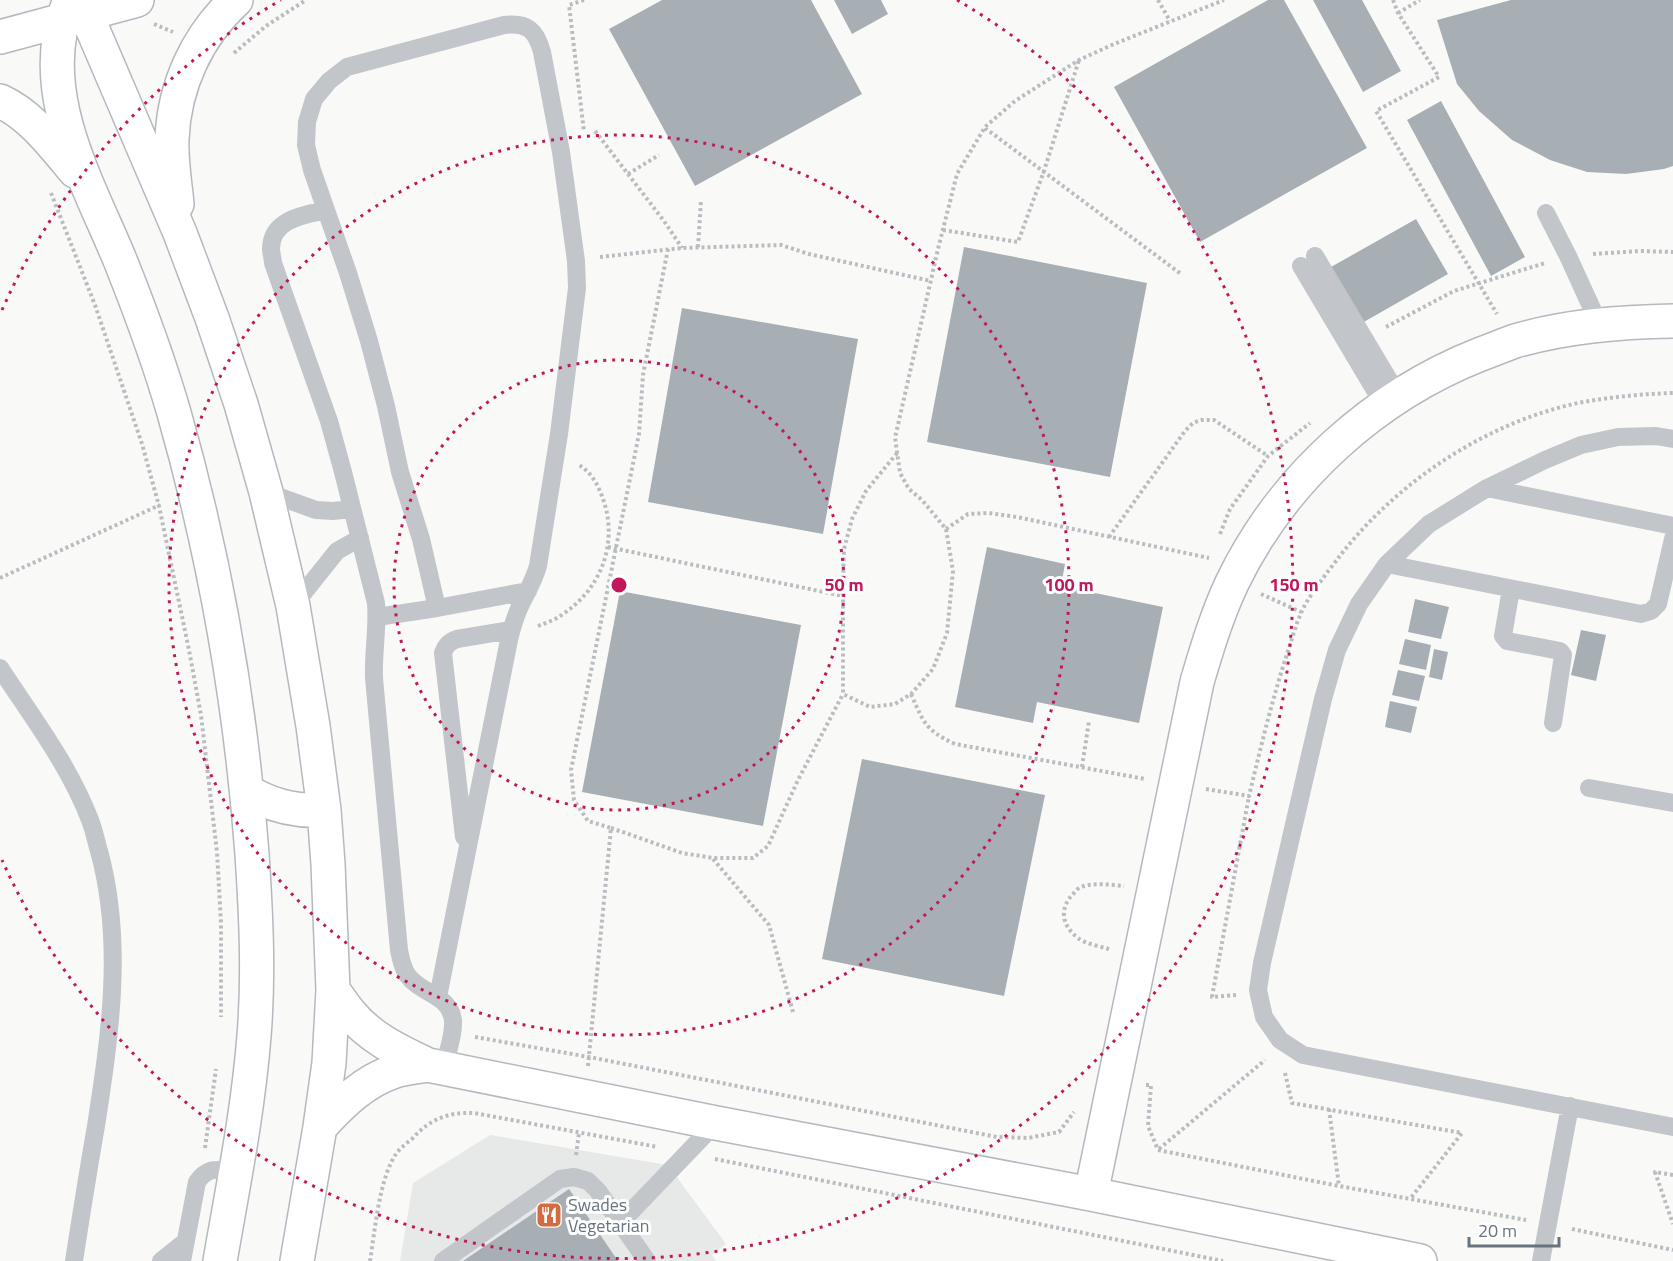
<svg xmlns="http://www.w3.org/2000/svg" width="1673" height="1261" viewBox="0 0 1673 1261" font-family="'Titillium Web',sans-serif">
	<rect width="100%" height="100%" fill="#f9faf8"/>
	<!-- built -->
	<path fill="#e7e9e8" d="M490,1135L668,1165L726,1244L712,1255L716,1261H400L413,1183Z"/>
	<!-- building -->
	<path fill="#a7aeb4" d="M662,0H811L862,94L695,186L609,29Z
		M834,0H881L888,14L852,34Z
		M1268,0H1284L1367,148L1200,242L1114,87Z
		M1313,0H1362L1401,71L1363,92Z
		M1511,0H1673V166L1664,169L1626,174L1587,172L1550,160L1512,140L1479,111L1457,84L1437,20Z
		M1441,101L1525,257L1491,276L1407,120Z
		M1416,219L1448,274L1362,323L1331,267Z
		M964,247L1147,283L1110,477L927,442Z
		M682,308L858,339L823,534L648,502Z
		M987,547L1065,564L1061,586L1163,607L1139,723L1037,702L1033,723L955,707Z
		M620,591L801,625L763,826L582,792Z
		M1415,599L1449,607L1441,639L1408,632Z
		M1581,630L1606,635L1596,681L1571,675Z
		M1405,639L1431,645L1426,670L1399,664Z
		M1434,649L1448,652L1442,680L1429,677Z
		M1398,670L1425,676L1419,701L1392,695Z
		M1390,701L1417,707L1411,733L1385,727Z
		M862,759L1045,795L1004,996L822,959Z
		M569,1189L618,1261H463Z"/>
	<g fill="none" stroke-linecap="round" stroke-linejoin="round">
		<!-- secondary casing -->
		<g stroke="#b4b9bd" stroke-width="36">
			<path id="secondary" d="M70,0C32,88 87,180 120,260C140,310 159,361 174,413C215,557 241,705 252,854C256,915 259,975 254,1036C248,1112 233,1186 220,1261
				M80,0L180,233L212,318L241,404L266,492L293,606L313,726L324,810L328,864L333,990L329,1063L320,1127L297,1261
				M0,37L137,0
				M0,101C31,115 53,145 75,171
				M177,204C175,183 171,161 172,139C174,86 197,36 236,0
				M247,791C271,806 295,812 324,810
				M333,990C339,998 344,1006 350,1013C370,1038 399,1051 428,1065L716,1123L1091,1194L1420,1261
				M320,1127C341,1104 364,1081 395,1071C405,1068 417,1067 428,1065
				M1091,1194L1197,682C1207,648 1217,615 1232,583C1282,479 1374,396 1481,354C1492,350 1504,345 1515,341C1567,326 1620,322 1673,321"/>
		</g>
		<!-- path -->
		<path stroke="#babdc0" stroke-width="4" stroke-dasharray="3 3" stroke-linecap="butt" d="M584,0L569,5L584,132
			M1158,0L1170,21
			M1393,0L1398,13L1439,77L1376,111L1497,314
			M1398,13L1420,0
			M154,24L173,32
			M234,53L266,26L306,0
			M985,128L1181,274
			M595,131L664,221L682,248
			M628,174L659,155
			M51,193L95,305L142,444L159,506L189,650L201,715L217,852L221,923V1017
			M943,230L1018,242L1044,171L1079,60
			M698,247L701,200
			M1593,254L1640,251L1673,252
			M600,257L682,248L781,245L809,254L931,281
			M1386,327L1454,291L1545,263
			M897,453L866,491L852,519L844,549L843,581V694L870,707L895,704L911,694L933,669L947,633L953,571L946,529L922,500L909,489L900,473L895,438L938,249L957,174L985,127L1015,101L1079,60L1114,44L1224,0
			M946,529L968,514L989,513L1017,517L1209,558
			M1220,534L1230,509L1268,456L1310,423
			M1109,537L1185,431L1193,423L1201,420H1214L1268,456
			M608,547L843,596
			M0,578L160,505
			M1261,594L1301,612
			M538,626C546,623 555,620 563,614C599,590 617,548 605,505C600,489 593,472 577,464
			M911,694C924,723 925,730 955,744L1145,779
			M1082,767L1089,721
			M1206,789L1249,796C1261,746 1273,696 1289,648C1293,636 1296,624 1301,613C1309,595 1327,573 1339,557C1397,482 1485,423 1578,403C1610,397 1641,394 1673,393
			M611,828L682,853L713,858H753L768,846L798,780L843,694
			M713,859L769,925L793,1012
			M1109,949C1099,946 1086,944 1078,938C1061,925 1059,908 1074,893C1076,891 1078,888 1081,887C1094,882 1111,885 1124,886
			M1236,995L1212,997L1249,796
			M475,1037L589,1057L997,1137L1028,1138L1059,1132L1074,1112
			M588,1066L611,828L588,821L574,800L571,770L639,434L643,375L668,249
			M1285,1073L1292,1103L1462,1133L1410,1199
			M1146,1085H1151L1148,1126L1158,1150
			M1329,1109L1339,1186
			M205,1148L216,1069
			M1159,1149L1265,1060
			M1158,1150L1339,1186L1526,1220
			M576,1155L579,1133
			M715,1159L1223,1261
			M1673,1175L1655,1172L1673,1224
			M1572,1229L1673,1250
			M370,1261C375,1231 379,1179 396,1154C400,1148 407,1143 413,1138C430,1119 448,1112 474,1113L658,1147"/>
		<!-- lane -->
		<path stroke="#c2c5c9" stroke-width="18" d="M326,210C304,215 271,219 271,249C271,253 273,259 273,263L329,421L343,472L376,603C378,628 373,653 374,678L399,950C401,959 402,968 408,976C421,994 451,995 453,1021C454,1036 447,1053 444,1067
			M1546,213L1568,256L1599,324
			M1315,256L1398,395
			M1301,266L1367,377L1384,405
			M1673,439L1656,436L1618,437L1581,445L1545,460L1487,488L1429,524L1387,564L1359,604L1337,650L1323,699L1262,963L1258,990L1264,1017L1280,1040L1303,1055L1673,1127
			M1487,488L1673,526
			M266,492L316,510L333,511L352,509
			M1387,564L1641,614L1651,611L1658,604L1673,539
			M1511,589L1503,636L1507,641L1560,651L1563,655L1553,723
			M293,606L337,551L360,538
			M437,608L421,539L400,472L386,406L369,341L348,273L312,170L306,145L307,122L314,99L329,81L347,67L504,25C527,22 536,30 542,52L561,152L576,261L577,288L559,434L538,566C534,580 528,590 522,602C516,614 512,627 509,640L438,997
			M377,617L437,608L528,591
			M0,668C32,717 69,765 90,820C94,830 96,841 99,851C124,942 110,1035 96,1126C88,1171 81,1216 74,1261
			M1589,788L1673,803
			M464,837L443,653C446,645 449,642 457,639L511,630
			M620,1223L716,1123
			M161,1261L186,1241
			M182,1261L197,1182C208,1166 218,1170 235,1170
			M443,1261L560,1179L574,1177L588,1181L598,1191L647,1261
			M1541,1261L1570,1106"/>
		<!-- secondary -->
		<use href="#secondary" stroke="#fff" stroke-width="33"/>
	</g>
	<!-- distance rings -->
	<g fill="none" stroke="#c2185b" stroke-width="3" stroke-dasharray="3 6">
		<circle cx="619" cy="585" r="225"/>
		<circle cx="619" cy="585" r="450"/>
		<path d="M2 310A675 675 0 0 1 281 0M957 0A675 675 0 1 1 2 860"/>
	</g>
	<!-- icons -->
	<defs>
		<g id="restaurant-square" transform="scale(1.35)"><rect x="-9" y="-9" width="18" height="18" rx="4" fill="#d06b42" stroke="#fff"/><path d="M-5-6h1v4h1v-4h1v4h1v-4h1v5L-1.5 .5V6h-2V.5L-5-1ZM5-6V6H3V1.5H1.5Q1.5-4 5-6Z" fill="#fff"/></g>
	</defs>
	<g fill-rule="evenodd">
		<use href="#restaurant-square" x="549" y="1215"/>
	</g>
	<g text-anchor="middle" stroke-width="6" stroke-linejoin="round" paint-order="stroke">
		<!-- poi labels -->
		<g font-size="18" fill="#67747f" stroke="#fff" text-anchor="start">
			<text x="568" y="1211">Swades<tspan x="568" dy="21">Vegetarian</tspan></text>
		</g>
	</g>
	<circle cx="619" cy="585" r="9" fill="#c2185b" stroke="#fff" stroke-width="3"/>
	<g font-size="18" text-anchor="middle" font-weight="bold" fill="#c2185b" stroke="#fff" stroke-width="6" stroke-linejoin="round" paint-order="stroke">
		<text x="844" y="591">50 m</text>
		<text x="1069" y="591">100 m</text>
		<text x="1294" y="591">150 m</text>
	</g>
	<!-- scale -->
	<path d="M1469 1237v9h90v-9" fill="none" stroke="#67747f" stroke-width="3"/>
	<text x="1478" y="1237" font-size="18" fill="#67747f" stroke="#ffffff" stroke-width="4.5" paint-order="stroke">20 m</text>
</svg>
